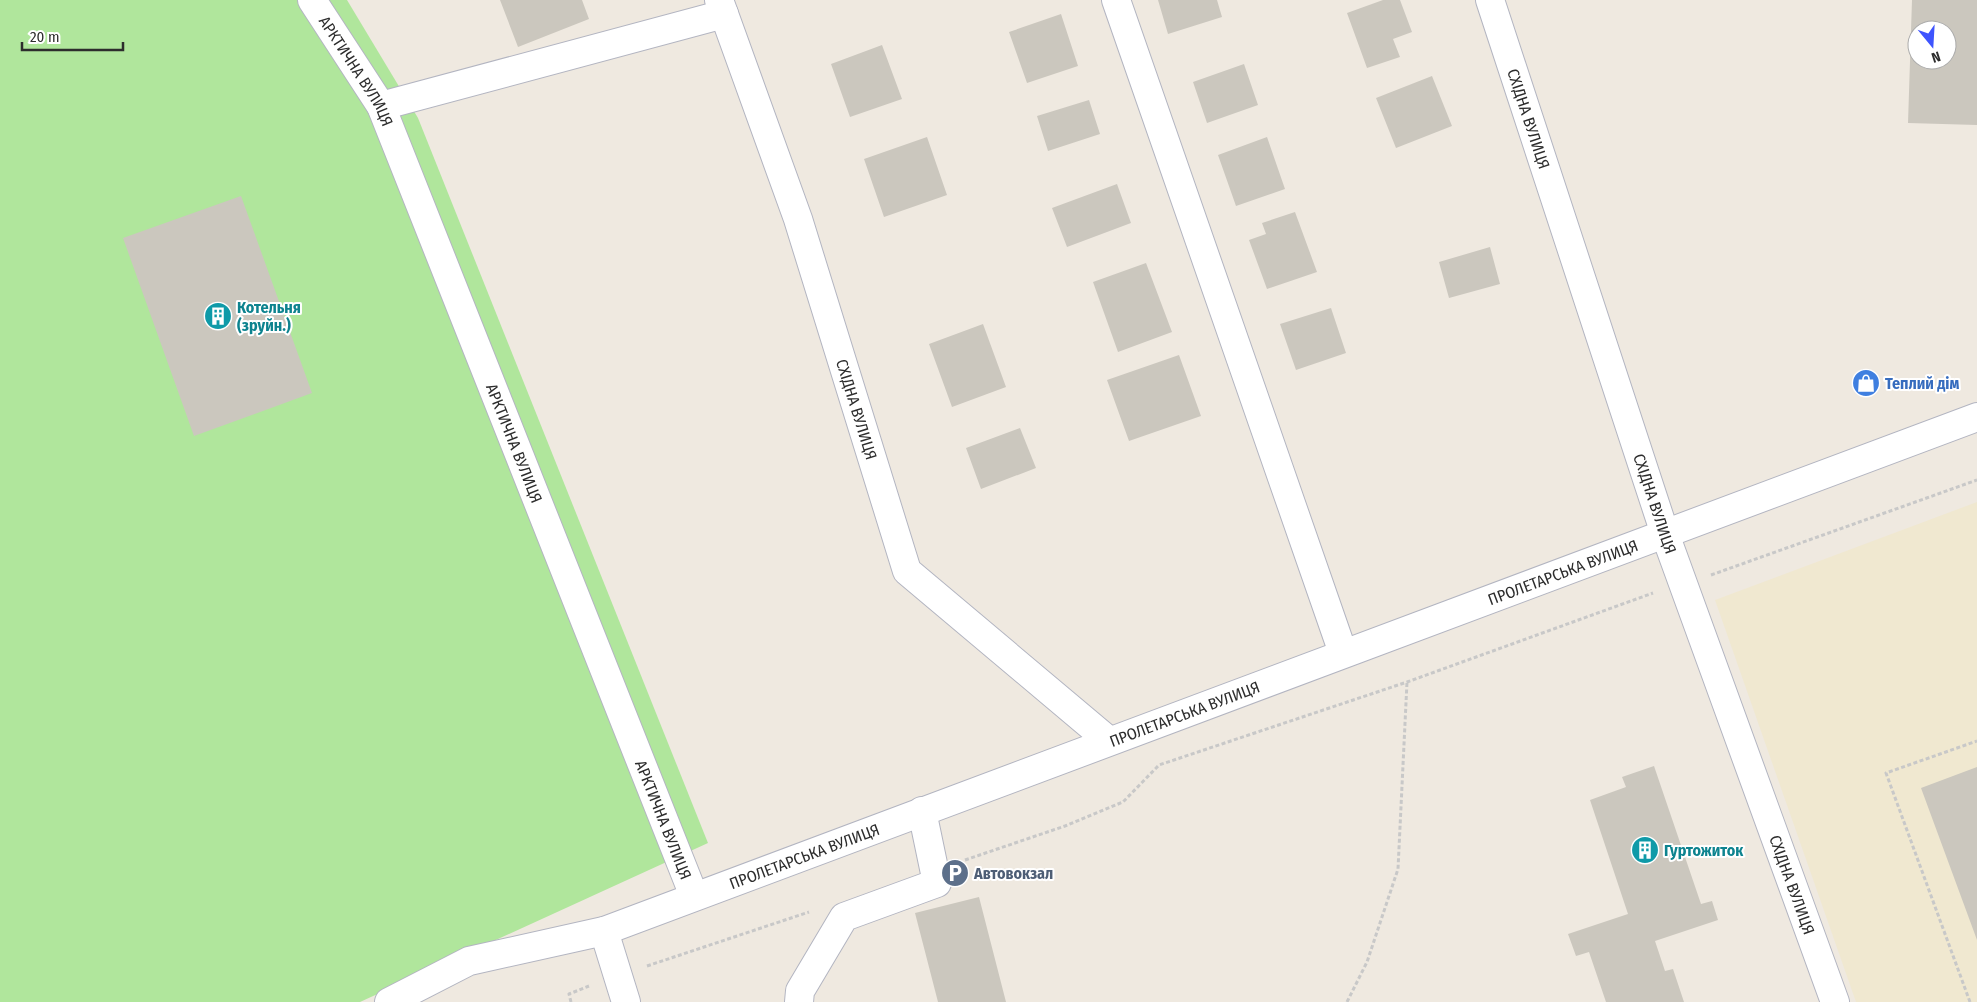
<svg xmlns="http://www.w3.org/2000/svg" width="1977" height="1002" viewBox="0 0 1977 1002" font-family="'Fira Sans Condensed',sans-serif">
	<rect width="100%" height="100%" fill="#efe9e0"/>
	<!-- education -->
	<path fill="#f0e8d0" d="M1977,502V1002H1856L1715,600Z"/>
	<!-- green -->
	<path fill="#b0e69c" d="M0,0H347L418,118L708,843L360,1002H0Z"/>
	<!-- building -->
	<path fill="#cbc7be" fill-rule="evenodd" d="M500,0H582L589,19L518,47Z
		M1158,0H1217L1222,17L1168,34Z
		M1383,0H1400L1412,32L1393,39L1400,57L1367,68L1347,13Z
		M1912,0H1977V125L1908,123ZM1917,30H1947V60H1917Z
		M1061,14L1078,66L1027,83L1009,32Z
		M882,45L902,99L850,117L831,64Z
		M1244,64L1258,105L1207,123L1193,82Z
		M1432,76L1452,126L1396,148L1376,98Z
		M1089,100L1100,134L1048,151L1037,116Z
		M927,137L947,195L884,217L864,159Z
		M1267,137L1285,189L1236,206L1218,155Z
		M1117,184L1131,223L1067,247L1052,208Z
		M241,196L312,393L194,436L123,238Z
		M1295,212L1317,272L1267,289L1249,240L1266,234L1262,223Z
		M1490,247L1500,284L1449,298L1439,262Z
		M1146,263L1172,332L1118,352L1093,282Z
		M1331,308L1346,353L1296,370L1280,324Z
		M983,324L1006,387L952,407L929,344Z
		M1179,355L1201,416L1129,441L1107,380Z
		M1020,428L1036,468L981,489L966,448Z
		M1654,766L1701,904L1712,901L1718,920L1655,941L1665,971L1673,969L1684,1002H1606L1589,952L1576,956L1568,934L1628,914L1590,800L1626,787L1622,777Z
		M1977,767V940L1921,788Z
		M979,897L1006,1002H938L915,913Z"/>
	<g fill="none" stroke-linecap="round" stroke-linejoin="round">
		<!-- minor casing -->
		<g stroke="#b3b5c1" stroke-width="30">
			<g id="minor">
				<path id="s1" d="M312,0L381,106L694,896"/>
				<path id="s2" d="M719,0L798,219L907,571L1109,741"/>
				<path d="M1116,0L1343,653"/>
				<path id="s3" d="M1490,0L1665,534L1835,1002"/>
				<path d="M381,106L724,14"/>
				<path d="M604,931L626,1002"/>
				<path id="s4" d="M389,1002L469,961L604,931L1977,417"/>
				<path d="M799,1002L800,991L844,917L937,883L922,811"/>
			</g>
		</g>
		<!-- path -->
		<path stroke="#c8c8c8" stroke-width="3" stroke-dasharray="4 2.5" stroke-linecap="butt" d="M1711,575L1977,480
			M965,860L1065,826L1123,802L1159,765L1407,682L1653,593
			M647,966L809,912
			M571,1002L569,994L589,986
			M1347,1002L1367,962L1398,869L1407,682
			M1970,1002L1886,773L1977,741"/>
		<!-- minor -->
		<use href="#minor" stroke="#fff" stroke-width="28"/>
	</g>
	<!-- icons -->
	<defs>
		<g id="building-disc" transform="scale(1.4375)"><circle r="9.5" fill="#0f9aa8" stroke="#fff"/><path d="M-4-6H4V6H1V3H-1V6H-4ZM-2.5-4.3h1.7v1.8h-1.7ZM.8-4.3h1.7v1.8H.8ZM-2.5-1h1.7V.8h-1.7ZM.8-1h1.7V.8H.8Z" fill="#fff"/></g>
		<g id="shop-disc" transform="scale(1.4375)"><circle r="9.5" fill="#3f7fe0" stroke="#fff"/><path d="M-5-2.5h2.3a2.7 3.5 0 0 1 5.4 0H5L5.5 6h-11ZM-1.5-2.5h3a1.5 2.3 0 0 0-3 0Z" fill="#fff"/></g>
		<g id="parking-disc" transform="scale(1.4375)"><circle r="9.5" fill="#5c6f8a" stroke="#fff"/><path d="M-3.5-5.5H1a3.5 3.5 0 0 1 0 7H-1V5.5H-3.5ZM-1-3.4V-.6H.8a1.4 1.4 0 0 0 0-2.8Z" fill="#fff"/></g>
	</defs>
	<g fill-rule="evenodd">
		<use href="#building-disc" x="218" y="316"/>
		<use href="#shop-disc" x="1866" y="383"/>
		<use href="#building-disc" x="1645" y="850"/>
		<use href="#parking-disc" x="955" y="873"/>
	</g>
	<g text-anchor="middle" stroke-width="4" stroke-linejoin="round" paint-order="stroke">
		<!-- street labels -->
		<g font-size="16" fill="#2d2d2d" stroke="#fff">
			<text dy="6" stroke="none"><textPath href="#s1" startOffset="84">АРКТИЧНА ВУЛИЦЯ</textPath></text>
			<text dy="6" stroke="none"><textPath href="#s3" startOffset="125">СХІДНА ВУЛИЦЯ</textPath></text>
			<text dy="6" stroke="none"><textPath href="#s2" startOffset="432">СХІДНА ВУЛИЦЯ</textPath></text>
			<text dy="6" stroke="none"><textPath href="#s1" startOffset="489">АРКТИЧНА ВУЛИЦЯ</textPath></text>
			<text dy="6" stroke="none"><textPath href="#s3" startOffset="530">СХІДНА ВУЛИЦЯ</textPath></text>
			<text dy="6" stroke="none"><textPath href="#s4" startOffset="1252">ПРОЛЕТАРСЬКА ВУЛИЦЯ</textPath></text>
			<text dy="6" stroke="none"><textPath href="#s4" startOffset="848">ПРОЛЕТАРСЬКА ВУЛИЦЯ</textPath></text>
			<text dy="6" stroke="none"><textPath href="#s1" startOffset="894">АРКТИЧНА ВУЛИЦЯ</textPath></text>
			<text dy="6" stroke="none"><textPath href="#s4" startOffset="442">ПРОЛЕТАРСЬКА ВУЛИЦЯ</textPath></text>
			<text dy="6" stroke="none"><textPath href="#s3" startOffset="935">СХІДНА ВУЛИЦЯ</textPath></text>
		</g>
		<!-- culture labels -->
		<g font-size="16" font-weight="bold" fill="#0d838f" stroke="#fff" text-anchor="start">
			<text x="237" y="313">Котельня<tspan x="237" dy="18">(зруйн.)</tspan></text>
			<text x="1664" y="856">Гуртожиток</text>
		</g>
		<!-- shop labels -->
		<g font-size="16" font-weight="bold" fill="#366cbe" stroke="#fff" text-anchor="start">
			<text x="1885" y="389">Теплий дім</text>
		</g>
		<!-- service labels -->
		<g font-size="16" font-weight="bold" fill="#4e5e75" stroke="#fff" text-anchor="start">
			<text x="974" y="879">Автовокзал</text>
		</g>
	</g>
	<!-- north arrow -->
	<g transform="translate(1932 45) rotate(162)"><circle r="24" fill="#ffffff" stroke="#ababab"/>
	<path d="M0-4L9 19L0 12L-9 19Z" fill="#3e54fe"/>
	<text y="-8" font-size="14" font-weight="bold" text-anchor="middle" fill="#2d2d2d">N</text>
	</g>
	<!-- scale -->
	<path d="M22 42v8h101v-8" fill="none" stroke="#2d2d2d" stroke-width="2.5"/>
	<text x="30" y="42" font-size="15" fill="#2d2d2d" stroke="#ffffff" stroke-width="4" paint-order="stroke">20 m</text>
</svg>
